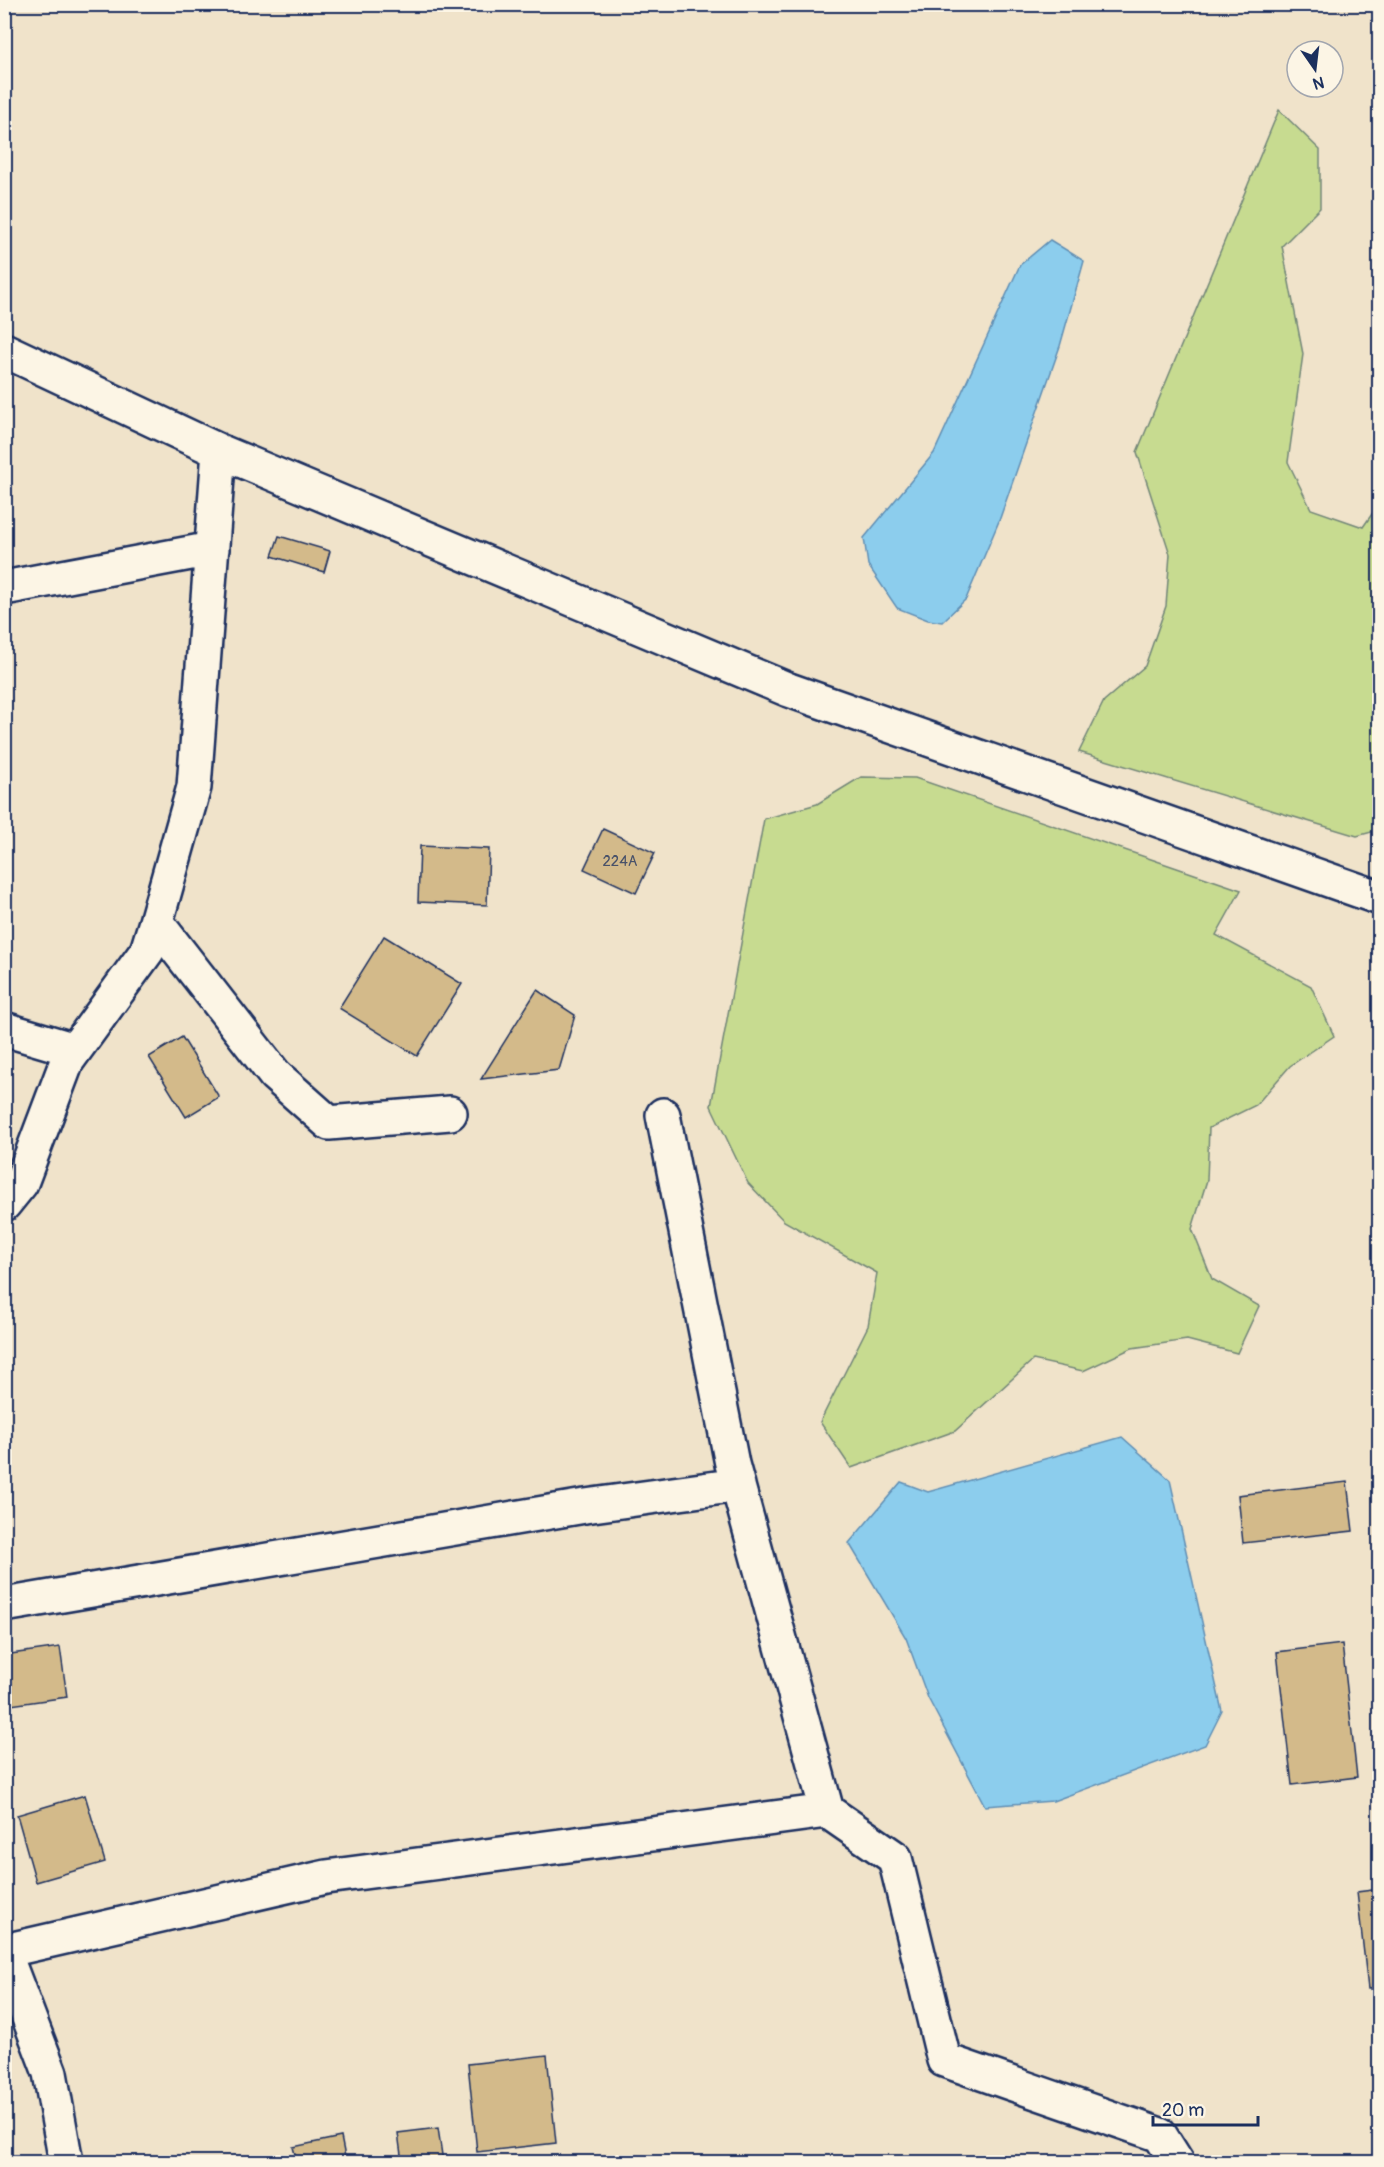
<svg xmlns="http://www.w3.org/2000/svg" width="1384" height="2167" viewBox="0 0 1384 2167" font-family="Pangolin,sans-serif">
	<rect width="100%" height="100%" fill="#f0e3ca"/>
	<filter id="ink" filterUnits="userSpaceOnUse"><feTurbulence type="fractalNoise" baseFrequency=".0167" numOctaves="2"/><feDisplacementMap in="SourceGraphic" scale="12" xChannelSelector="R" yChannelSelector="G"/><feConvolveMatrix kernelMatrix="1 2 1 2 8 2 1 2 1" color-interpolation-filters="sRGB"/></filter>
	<g filter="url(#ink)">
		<!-- green -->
		<path fill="#c7db90" stroke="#718577" stroke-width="1.5" d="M1279,110L1320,150V208L1282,246L1303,354L1288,462L1311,509L1363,527L1379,504V830L1357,836L1079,752L1104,701L1145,666L1166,606L1170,554L1137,452Z
			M861,777L915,778L1241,890L1216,935L1311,986L1334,1036L1290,1066L1256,1105L1209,1128L1207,1180L1192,1229L1212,1279L1259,1306L1237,1353L1187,1340L1132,1348L1083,1371L1033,1360L955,1431L851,1468L820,1422L868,1326L877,1273L784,1221L748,1183L711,1106L764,819L817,804Z"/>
		<!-- water -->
		<path fill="#8ccded" stroke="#5f8eb4" stroke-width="1.5" d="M1050,240L1084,261L1060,346L999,521L966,599L942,622L928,620L897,608L868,565L864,538L934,453L1020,265Z
			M1122,1437L1170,1480L1222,1711L1205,1745L1053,1801L985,1806L928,1698L906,1638L849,1543L901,1482L928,1492Z"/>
		<!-- building -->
		<path fill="#d3ba8a" stroke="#1b2f5e" stroke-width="1.5" d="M279,536L330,551L324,572L272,556Z
			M603,829L655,853L636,893L584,869Z
			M420,846L489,849L487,905L418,902Z
			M384,936L462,984L417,1056L339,1008Z
			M537,990L575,1015L559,1070L481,1079Z
			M182,1037L219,1097L186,1117L149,1057Z
			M1347,1482L1353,1531L1243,1543L1238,1495Z
			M1342,1644L1357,1777L1292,1785L1277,1652Z
			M60,1647L67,1697L4,1706V1655Z
			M85,1795L105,1862L36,1882L17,1815Z
			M1380,1889V1988L1368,1989L1357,1892Z
			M547,2055L556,2143L477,2152L468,2064Z
			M438,2128L443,2162H402L398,2133Z
			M341,2137L346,2162H297L293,2147Z"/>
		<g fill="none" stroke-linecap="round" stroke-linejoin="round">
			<!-- minor casing -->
			<g stroke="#1b2f5e" stroke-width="38">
				<path id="minor" d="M4,350L219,451L789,690L1380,898
					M4,588L212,549
					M156,922L275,1075L329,1123L450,1113
					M4,1029L75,1050
					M663,1115L732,1464L827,1811
					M4,1204L21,1183L67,1061L147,951L156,922L194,787L219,451
					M4,1605L585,1506L738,1485
					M4,1951L326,1877L827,1811L895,1858L944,2060L1160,2135L1177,2162
					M4,1952L50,2073L66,2162"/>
			</g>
			<!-- minor -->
			<use href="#minor" stroke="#fcf5e5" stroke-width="33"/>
		</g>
	</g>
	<g text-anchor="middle" stroke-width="5" stroke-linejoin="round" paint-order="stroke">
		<!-- number labels -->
		<g font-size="15" fill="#495269">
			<text x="620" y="866">224А</text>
		</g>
	</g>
	<!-- margin -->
	<rect width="1384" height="2167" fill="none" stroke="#fcf5e5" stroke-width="24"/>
	<rect x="12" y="12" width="1360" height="2143" fill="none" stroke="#1b2f5e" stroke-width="2" filter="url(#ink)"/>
	<!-- north arrow -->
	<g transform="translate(1315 69) rotate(166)"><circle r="28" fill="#fcf5e5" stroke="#a2a6af" stroke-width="1.5"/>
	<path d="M0-4.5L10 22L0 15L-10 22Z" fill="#1b2f5e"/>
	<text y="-9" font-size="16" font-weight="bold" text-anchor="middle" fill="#1b2f5e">N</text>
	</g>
	<!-- scale -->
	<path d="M1153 2116v9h105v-9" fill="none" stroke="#1b2f5e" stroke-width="3"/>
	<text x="1162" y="2116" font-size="18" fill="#1b2f5e" stroke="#fcf5e5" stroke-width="4.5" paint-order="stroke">20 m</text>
</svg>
